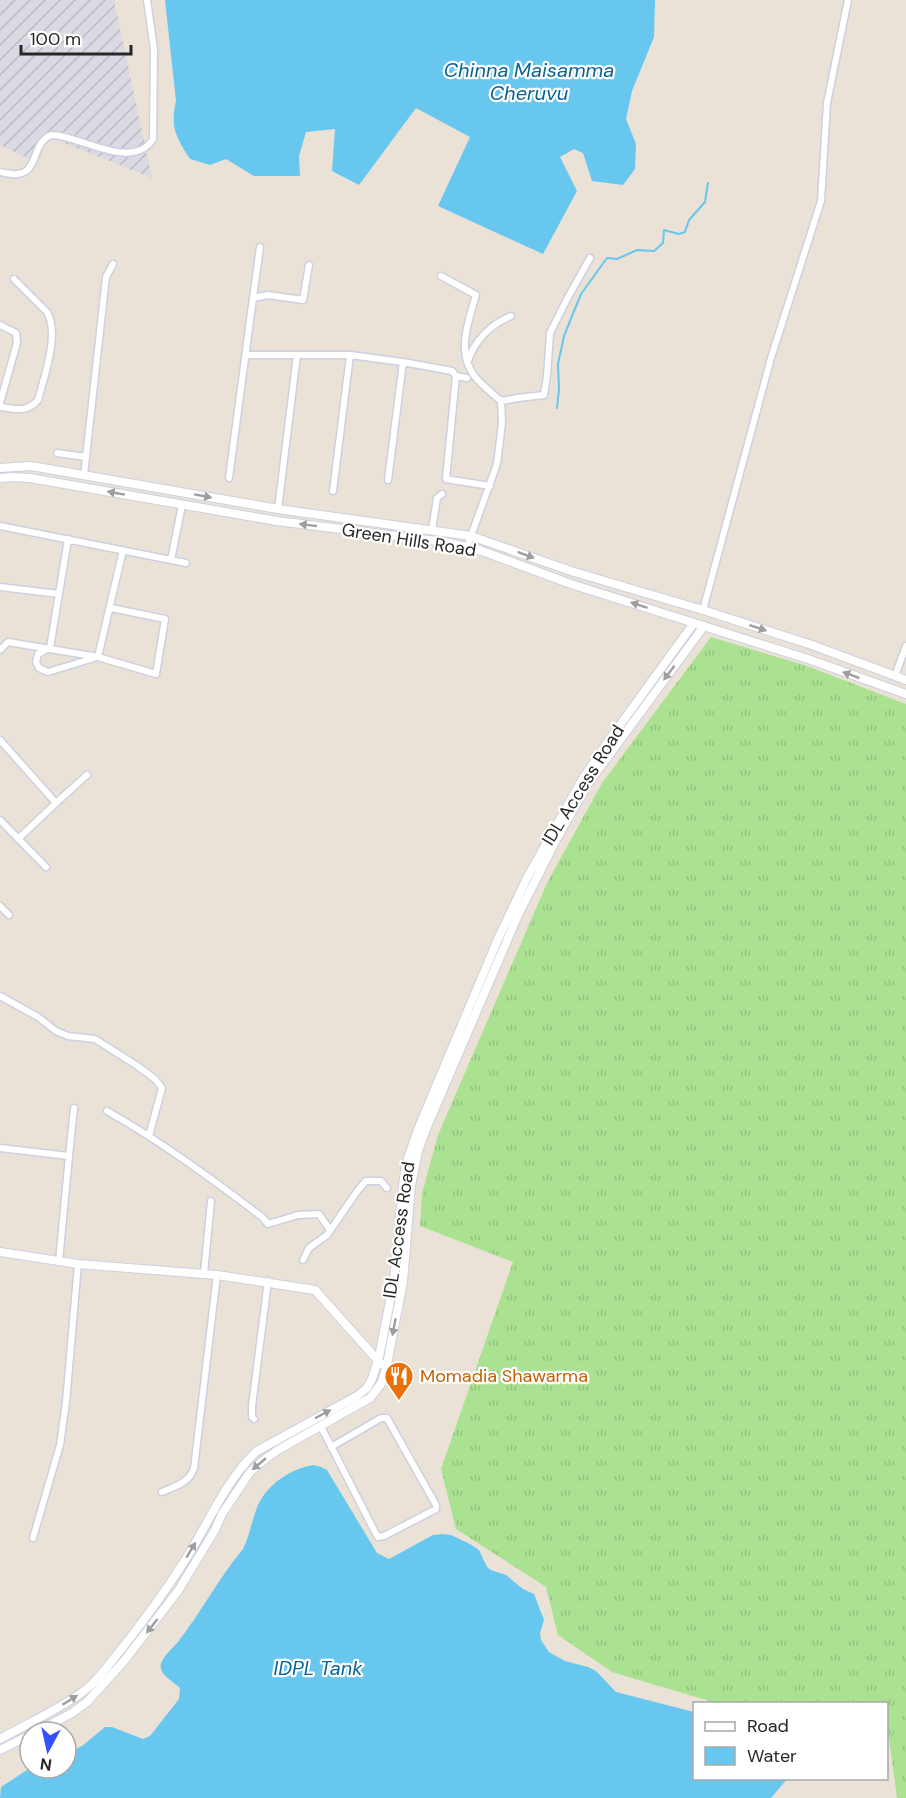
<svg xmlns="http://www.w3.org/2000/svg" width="906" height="1798" viewBox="0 0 906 1798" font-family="'DM Sans',sans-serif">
	<defs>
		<pattern id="industrial-furrows" width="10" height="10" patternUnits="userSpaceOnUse" patternTransform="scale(1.5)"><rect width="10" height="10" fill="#dbd9e2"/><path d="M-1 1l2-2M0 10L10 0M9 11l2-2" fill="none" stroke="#bcbac2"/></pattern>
		<pattern id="grass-tufts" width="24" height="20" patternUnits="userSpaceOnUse" patternTransform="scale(1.5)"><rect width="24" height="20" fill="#abe292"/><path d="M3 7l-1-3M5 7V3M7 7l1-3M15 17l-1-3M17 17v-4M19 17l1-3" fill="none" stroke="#93c27e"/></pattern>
	</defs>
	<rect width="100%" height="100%" fill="#eae2d7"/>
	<!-- industrial -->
	<path fill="url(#industrial-furrows)" d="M0,0H114L152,178L49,137L37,163L0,145Z"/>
	<!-- grass -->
	<path fill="url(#grass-tufts)" d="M711,637L807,666L906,704V1798H897L888,1730L887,1729L886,1704L716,1703L612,1672L558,1635L546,1587L456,1529L441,1469L513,1262L420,1226L422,1193L438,1135L547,883L602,783Z"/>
	<!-- water -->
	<path fill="#67c7ef" d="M165,0H655L654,37L632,91L626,119L636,144L635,169L623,185L592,181L583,153L574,149L560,157L577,191L543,254L438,206L470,137L416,108L359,185L332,171L335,129L306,132L299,156L300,176H254L226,159L210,165L190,159C176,137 170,128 176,101Z
		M313,1465L321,1467L327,1470L377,1553L389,1559L433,1535L442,1534L451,1535L470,1544L479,1550L487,1567L491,1570L506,1575L523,1589L534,1594L544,1620L540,1633L541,1640L549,1652L565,1661L588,1667L596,1671L616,1692L694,1712V1778L787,1779L771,1798H0L1,1787L30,1768H66V1754L82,1746L105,1727H112L143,1739L150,1736L179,1699L180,1688C174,1682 158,1674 161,1664C163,1656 173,1648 178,1642C201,1612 219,1578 243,1549C250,1535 252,1519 258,1505C268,1484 290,1469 313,1465Z"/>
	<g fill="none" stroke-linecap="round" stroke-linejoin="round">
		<!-- stream -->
		<path stroke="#67c7ef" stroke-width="2" d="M557,408L559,389L558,364L564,336L581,294L607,258L617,259L637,250L654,251L663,243L664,230L679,234L685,232L689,220L705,202L708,183"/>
		<!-- minor casing -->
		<g stroke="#cdd0e0" stroke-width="9">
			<path id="minor" d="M0,172C44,184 27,145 51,135C80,135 132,172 153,139L154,49L147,0
				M441,276L476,295C468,322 455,355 477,379C484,387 493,394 501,401L502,423L497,464L467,547
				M253,298L260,247
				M0,325L16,333L17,343L0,403
				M246,355H350L403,362L452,371L456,376L446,479L490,486
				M468,361C474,341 491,324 511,316
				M456,376L467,378
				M501,401L518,398L544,395L547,376L550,333L567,299L590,258
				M0,407C15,409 27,413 38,400C44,377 60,334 47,312L14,279
				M57,453L86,457
				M84,475L106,277L113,264
				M229,478L253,298L268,295L303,300L309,265
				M388,480L403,362
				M333,491L350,355
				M278,509L297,355
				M0,526L186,563
				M432,530L437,498L442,494
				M171,560L182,505
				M0,587L59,594
				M703,610L771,358L821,201L827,103L848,0
				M49,648L38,654L36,662L39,668L48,672L94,658
				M50,648L68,539
				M0,650L8,642L98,657L156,674L165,619L111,608
				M98,657L123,550
				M895,676L906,646
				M0,740L56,803L18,839
				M56,803L87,775
				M0,820L46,867
				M0,906L9,915
				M0,996L38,1017L56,1031L68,1036L95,1039L136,1065L155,1079L162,1088L149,1136
				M107,1111C162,1142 212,1179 262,1217L268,1224L298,1215L319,1214L330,1230
				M0,1148L69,1156L59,1261
				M69,1156L74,1108
				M303,1260L309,1248L327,1235L358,1190L366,1181H381L387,1188
				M204,1273L211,1201
				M254,1419L252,1417V1406L268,1281
				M321,1427L329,1442L376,1534L378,1537L384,1536L436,1509V1505L387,1418H381L331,1447
				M162,1492C176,1486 189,1483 194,1468L217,1275
				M33,1538L60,1445L66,1402L78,1264"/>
		</g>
		<!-- tertiary casing -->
		<g stroke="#cdd0e0" stroke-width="10">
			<path id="tertiary" d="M0,468L31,466L278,509L471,536L574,572L703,610L812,645L906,680
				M0,478L12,477L30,478L277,521L445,542L482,551L571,584L808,659L906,694
				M0,1252L78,1264L217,1275L315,1290L381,1364
				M36,1732L72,1713L87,1702L124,1661L178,1591L215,1530L222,1514L250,1472L265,1459L278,1450L370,1398L381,1384L386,1369L403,1282L411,1185L418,1151L426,1129L518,915L557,838L587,785L704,626
				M0,1739C27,1724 55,1711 80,1694C97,1682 110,1663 123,1647C148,1615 171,1584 192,1549C212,1515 228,1478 257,1451L357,1396L367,1388L372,1379L379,1357L394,1281L403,1186L406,1164L419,1127L498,939L527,878L582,780L607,743L694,623
				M0,1750L30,1735"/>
		</g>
		<!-- minor -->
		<use href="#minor" stroke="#fff" stroke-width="6"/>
		<!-- tertiary -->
		<use href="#tertiary" stroke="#fff" stroke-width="8"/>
	</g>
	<!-- one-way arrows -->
	<defs><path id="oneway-solid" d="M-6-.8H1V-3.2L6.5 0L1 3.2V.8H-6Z" transform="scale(1.5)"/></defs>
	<g fill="#9e9e9e">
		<use href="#oneway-solid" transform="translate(116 493) rotate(-170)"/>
		<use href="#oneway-solid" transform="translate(203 496) rotate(10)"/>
		<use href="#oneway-solid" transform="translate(308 525) rotate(-173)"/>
		<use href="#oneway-solid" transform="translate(526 555) rotate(20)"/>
		<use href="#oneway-solid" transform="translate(639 605) rotate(-162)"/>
		<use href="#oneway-solid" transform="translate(758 628) rotate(18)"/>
		<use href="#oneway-solid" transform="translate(669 673) rotate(127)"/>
		<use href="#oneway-solid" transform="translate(851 675) rotate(-160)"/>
		<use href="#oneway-solid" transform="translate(394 1327) rotate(101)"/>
		<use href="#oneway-solid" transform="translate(323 1414) rotate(-28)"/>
		<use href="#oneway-solid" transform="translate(259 1464) rotate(140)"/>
		<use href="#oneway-solid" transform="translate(191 1550) rotate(-59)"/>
		<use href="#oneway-solid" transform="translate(152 1626) rotate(128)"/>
		<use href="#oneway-solid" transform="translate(70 1700) rotate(-32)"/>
	</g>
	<!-- icons -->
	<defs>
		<g id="restaurant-pin" transform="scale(1.5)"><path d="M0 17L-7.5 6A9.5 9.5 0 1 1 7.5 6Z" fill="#e8710a" stroke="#fff"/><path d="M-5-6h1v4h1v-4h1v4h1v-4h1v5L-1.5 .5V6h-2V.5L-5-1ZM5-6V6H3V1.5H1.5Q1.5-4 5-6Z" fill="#fff"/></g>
	</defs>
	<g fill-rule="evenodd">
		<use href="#restaurant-pin" x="399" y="1376"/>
	</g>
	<g text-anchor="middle" stroke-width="4.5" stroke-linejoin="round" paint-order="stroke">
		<!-- street labels -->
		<g font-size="18" fill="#272727" stroke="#fff">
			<text transform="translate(409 540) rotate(9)" y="6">Green Hills Road</text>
			<text transform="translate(583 785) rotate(-58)" y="6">IDL Access Road</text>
			<text transform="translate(399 1230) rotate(-82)" y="6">IDL Access Road</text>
		</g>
		<!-- food labels -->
		<g font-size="18" fill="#c56008" stroke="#fff" text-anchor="start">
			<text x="420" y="1382">Momadia Shawarma</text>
		</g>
		<!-- water labels -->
		<g font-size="20" font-style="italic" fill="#0b6296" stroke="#fff">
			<text x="529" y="77">Chinna Maisamma<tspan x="529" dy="23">Cheruvu</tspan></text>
			<text x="318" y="1675">IDPL Tank</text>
		</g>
	</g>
	<!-- legend -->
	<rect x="693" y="1702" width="195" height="78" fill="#ffffff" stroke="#a9a9a9" stroke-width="1.5"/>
	<rect x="705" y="1722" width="30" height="9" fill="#ffffff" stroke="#a9a9a9" stroke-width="1.5"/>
	<text x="747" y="1732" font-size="18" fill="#272727">Road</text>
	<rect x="705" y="1747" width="30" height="18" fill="#67c7ef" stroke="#a9a9a9" stroke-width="1.5"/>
	<text x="747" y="1762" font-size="18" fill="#272727">Water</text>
	<!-- north arrow -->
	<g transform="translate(48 1750) rotate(188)"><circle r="28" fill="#ffffff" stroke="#a9a9a9" stroke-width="1.5"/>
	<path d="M0-4.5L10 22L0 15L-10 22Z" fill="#3352fc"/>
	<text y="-9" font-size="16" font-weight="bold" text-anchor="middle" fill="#272727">N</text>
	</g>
	<!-- scale -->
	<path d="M21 45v9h110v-9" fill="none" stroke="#272727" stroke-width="3"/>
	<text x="30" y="45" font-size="18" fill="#272727" stroke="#ffffff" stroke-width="4.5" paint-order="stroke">100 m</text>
</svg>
